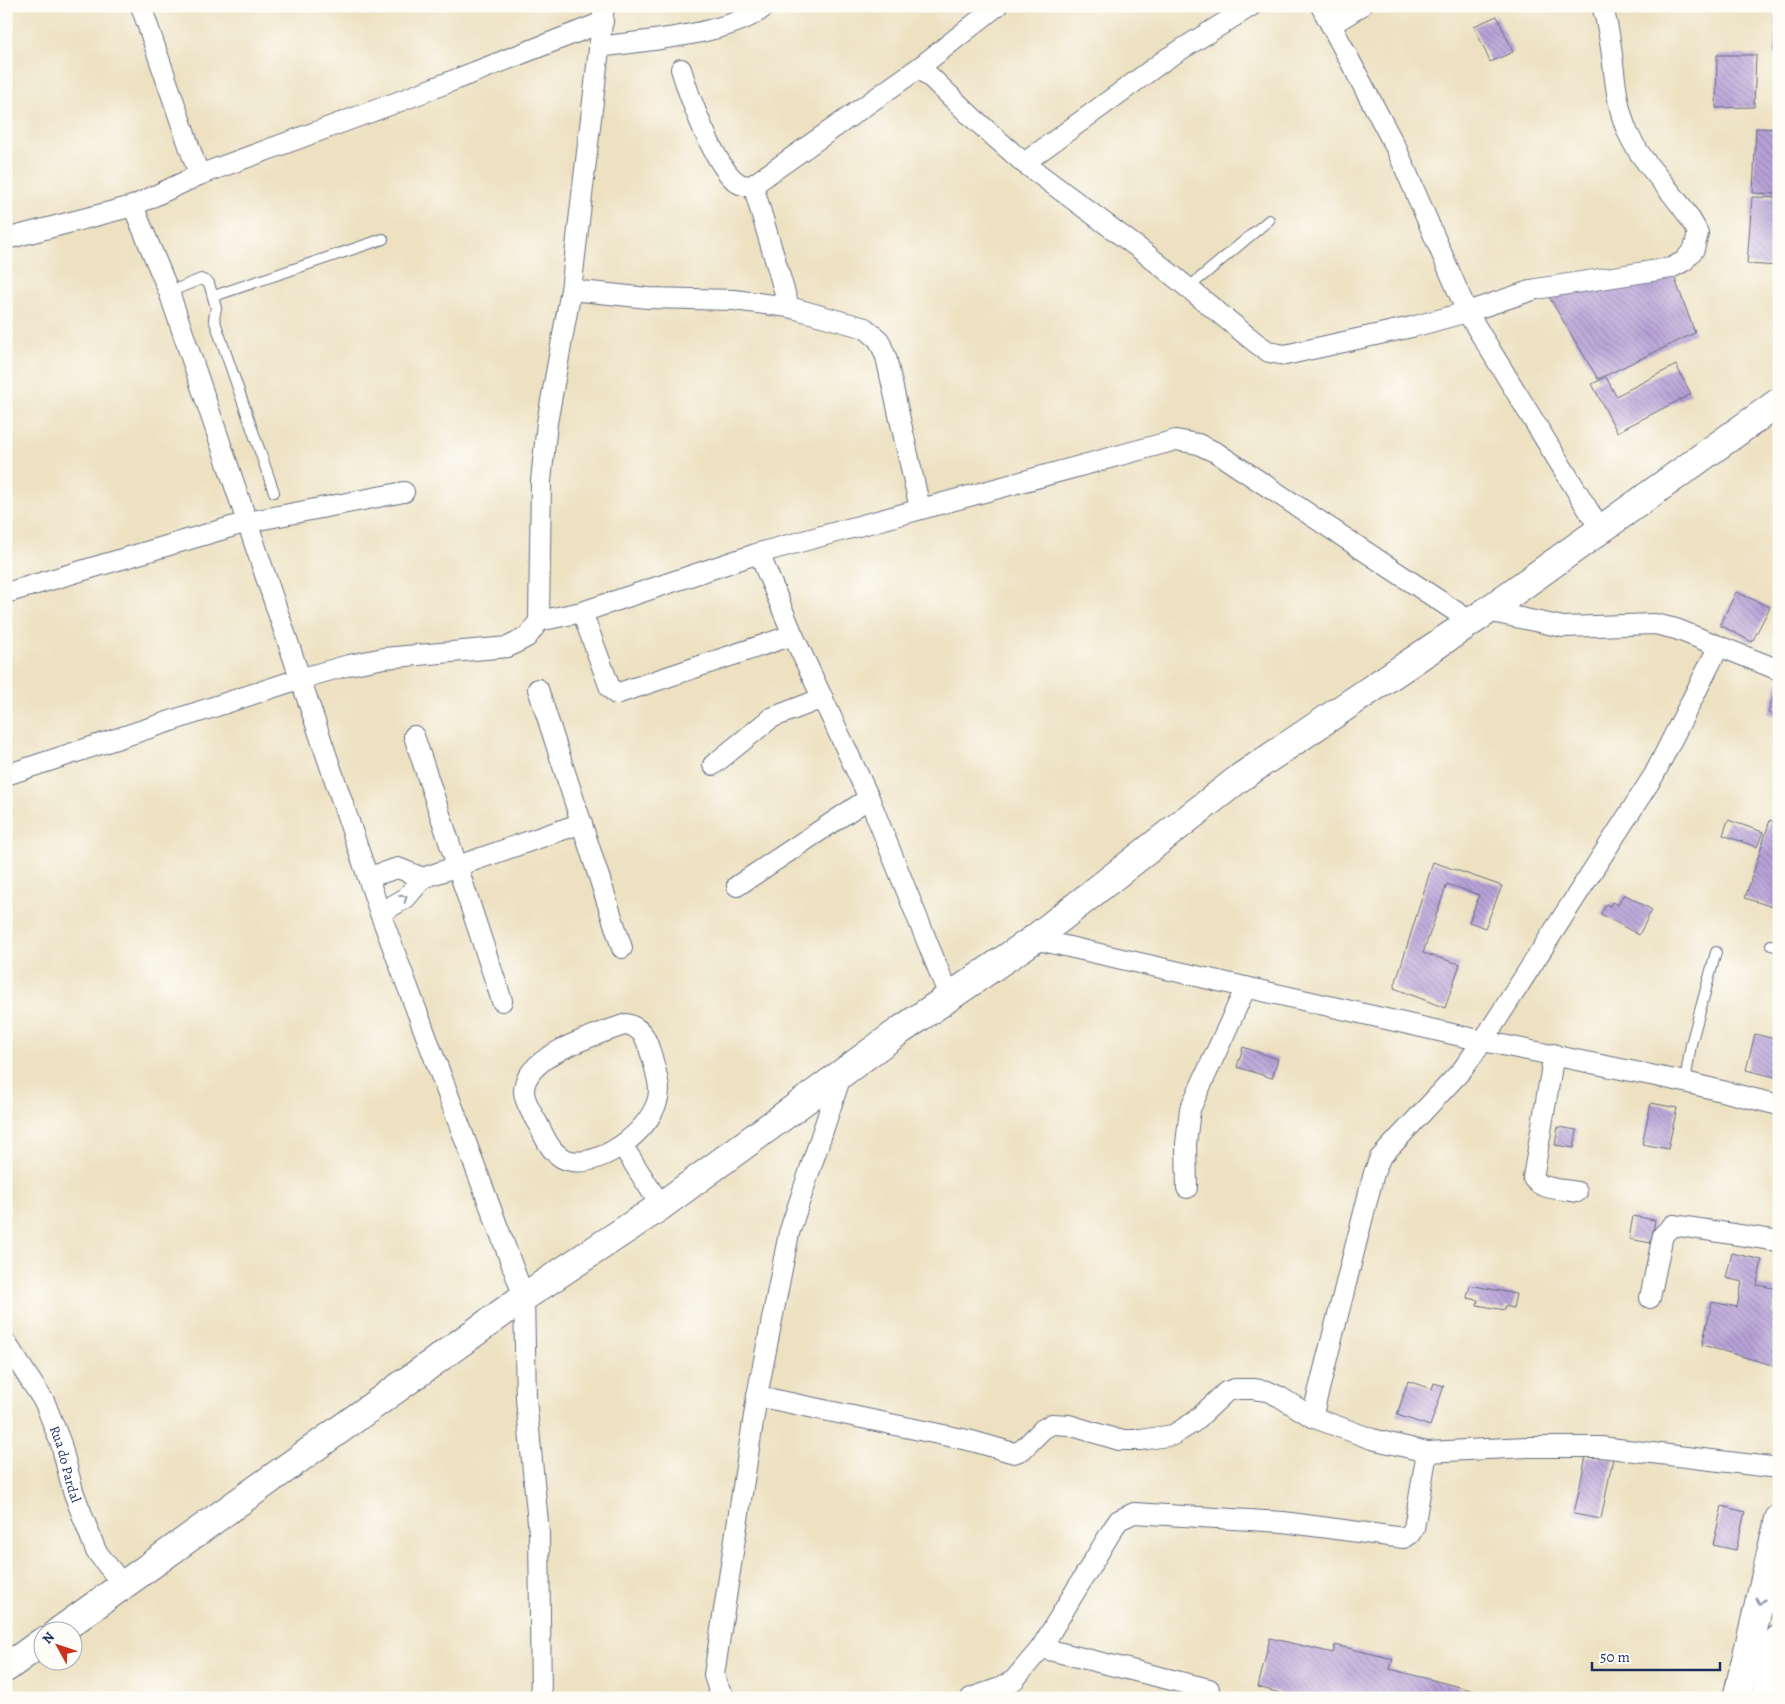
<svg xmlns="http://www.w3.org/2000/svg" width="1785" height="1704" viewBox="0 0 1785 1704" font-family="Alegreya,serif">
	<defs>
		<pattern id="building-back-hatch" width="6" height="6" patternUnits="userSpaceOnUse" patternTransform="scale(1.25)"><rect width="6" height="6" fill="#b8a1d7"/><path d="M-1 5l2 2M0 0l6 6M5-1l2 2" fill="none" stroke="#9584b2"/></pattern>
	</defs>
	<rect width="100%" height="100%" fill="#fdfcf7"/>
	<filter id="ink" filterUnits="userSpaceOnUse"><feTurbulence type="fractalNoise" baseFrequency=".02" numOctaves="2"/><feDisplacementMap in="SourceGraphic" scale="10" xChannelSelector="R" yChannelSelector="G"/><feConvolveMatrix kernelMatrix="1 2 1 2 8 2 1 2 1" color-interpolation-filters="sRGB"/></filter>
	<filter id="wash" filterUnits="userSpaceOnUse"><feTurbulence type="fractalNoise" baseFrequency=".0096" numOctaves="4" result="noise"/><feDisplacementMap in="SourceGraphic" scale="20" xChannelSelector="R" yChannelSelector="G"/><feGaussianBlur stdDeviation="1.12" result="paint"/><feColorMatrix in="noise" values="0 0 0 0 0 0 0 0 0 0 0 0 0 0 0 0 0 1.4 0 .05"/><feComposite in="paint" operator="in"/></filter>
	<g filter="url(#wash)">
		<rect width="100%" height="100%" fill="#ede1c1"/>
		<g id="blocks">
			<!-- building -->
			<path fill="url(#building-back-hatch)" d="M1776,6H1779V55H1774Z
				M1497,16L1513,52L1490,62L1474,26Z
				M1717,55H1756L1754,107L1716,108Z
				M1756,128L1779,129V194L1753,193Z
				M1752,197L1779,198V266L1747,264Z
				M1672,271L1695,333L1598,379L1544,289Z
				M1676,365L1691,394L1617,432L1592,384L1606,377L1616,396Z
				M1736,592L1770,607L1752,642L1720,625Z
				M1778,682H1779V717L1768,713Z
				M1728,820L1763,832L1757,847L1723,835Z
				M1770,820L1779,824V909L1745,898Z
				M1433,862L1502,886L1485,928L1469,922L1479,895L1447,884L1423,953L1460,964L1445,1008L1394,988Z
				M1624,894L1652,910L1639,935L1601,914L1606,904L1610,906L1612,902L1618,905Z
				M1755,1034L1779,1040V1078L1746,1070Z
				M1243,1047L1278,1059L1272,1078L1237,1067Z
				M1651,1103L1677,1108L1668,1149L1642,1144Z
				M1558,1127L1577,1130L1574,1148L1555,1145Z
				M1633,1216L1655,1220L1651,1243L1629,1239Z
				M1732,1253L1762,1260L1757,1285L1778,1289L1773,1314L1779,1316V1357L1776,1366L1702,1345L1712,1302L1737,1307L1742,1282L1726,1278Z
				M1470,1285L1516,1294L1513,1308L1505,1306V1310L1477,1305L1478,1300L1467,1298Z
				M1408,1381L1432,1389L1434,1383L1444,1386L1430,1426L1397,1415Z
				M1586,1456L1613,1458L1601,1519L1574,1514Z
				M1722,1506L1745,1512L1736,1550L1713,1545Z
				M1270,1638L1333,1653L1335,1645L1393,1659L1390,1669L1502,1698H1278L1280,1693L1258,1687Z"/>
		</g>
	</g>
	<g filter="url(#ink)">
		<use href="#blocks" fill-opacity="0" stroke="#646d81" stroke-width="1"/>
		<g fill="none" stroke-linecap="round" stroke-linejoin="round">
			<!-- lane casing -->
			<g stroke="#646d81" stroke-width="12">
				<path id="lane" d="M1188,288L1269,220
					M169,292L201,279L209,283L216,308L214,319L274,492
					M214,296L383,239
					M1771,945L1779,947
					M1685,1082L1691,1044L1716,952"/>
			</g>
			<!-- street casing -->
			<g stroke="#646d81" stroke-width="22">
				<g id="street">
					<path d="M141,6L199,175"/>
					<path d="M1321,6L1397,150L1467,312L1600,529"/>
					<path d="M1331,25L1361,6"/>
					<path d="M599,47C641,41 736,34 765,6"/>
					<path d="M920,67L973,118L1024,163L1145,253L1256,343L1269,352L1285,355L1416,326L1467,312L1536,289L1671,268L1684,261L1694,249L1698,233C1680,196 1644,168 1628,133C1611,95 1616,47 1602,6"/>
					<path d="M681,69C689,96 715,168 738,183C743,186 747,186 753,185L920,67L997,6"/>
					<path d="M1024,163L1166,59L1251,6"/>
					<path d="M753,185L789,307"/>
					<path d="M133,206L169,292L380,913L524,1297L526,1399L539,1533L541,1698"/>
					<path d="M6,239L133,206L199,175L403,100L603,22"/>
					<path d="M571,290L648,298L734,300L789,307L865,328L879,340L886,357L920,508"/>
					<path d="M759,553L793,635L869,798L949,996"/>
					<path d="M6,593L248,522L404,492"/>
					<path d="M1487,611L1563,627L1655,624L1676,629L1779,670"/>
					<path d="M582,612L610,688L616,694L793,635"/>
					<path d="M539,621L582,612L759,553L1176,440L1198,444L1217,453L1470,621"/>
					<path d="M538,689L622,948"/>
					<path d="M414,736L502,1001"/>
					<path d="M713,765L771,718L823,698"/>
					<path d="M6,775L299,679L349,665L384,658L508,647L527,637L539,621L541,481L547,423L571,290L604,6"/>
					<path d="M369,877L398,868L423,878"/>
					<path d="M737,886L869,798"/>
					<path d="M380,913L406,898L423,878L582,823"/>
					<path d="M1034,939L1483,1041L1685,1082L1779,1105"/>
					<path d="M627,1024C643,1029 646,1038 651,1054C654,1065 659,1080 659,1091C658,1126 603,1167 571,1161C553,1158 546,1140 539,1126C534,1117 524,1101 524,1091C524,1055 598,1034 627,1024Z"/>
					<path d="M1554,1054L1533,1178C1540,1190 1564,1189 1577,1192"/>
					<path d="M622,1145L661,1206"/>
					<path d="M1187,1188L1186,1144L1190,1109L1246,987"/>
					<path d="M1650,1298L1663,1235L1673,1225L1779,1241"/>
					<path id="s1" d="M6,1343L45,1403L61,1444L73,1491L96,1551L123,1585"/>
					<path d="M757,1396L972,1441L1014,1453L1022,1450L1043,1429L1052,1424L1069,1425L1119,1440H1141L1173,1435L1194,1422L1226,1392L1235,1389H1253L1267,1391L1280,1397L1312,1417L1372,1439L1427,1452L1527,1447H1601L1779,1468"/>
					<path d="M1312,1417L1374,1173L1380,1158L1462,1070L1483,1041L1654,775L1719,646"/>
					<path d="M1041,1648L1209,1689"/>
					<path d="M725,1698L718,1688L714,1675L757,1396L789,1233L842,1073"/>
					<path d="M971,1698L1000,1688L1014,1680L1041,1648L1114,1527L1119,1520L1134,1513L1283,1522L1404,1538L1410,1534L1414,1528L1427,1452"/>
				</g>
			</g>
			<!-- secondary casing -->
			<g stroke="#646d81" stroke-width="30">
				<path id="secondary" d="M58,1632L524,1297L661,1206L901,1030L1034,939L1241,777L1487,611L1779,402
					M6,1668L42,1642"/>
			</g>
			<!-- primary casing -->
			<g stroke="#646d81" stroke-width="30">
				<path id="primary" d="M1737,1698L1779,1519
					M1766,1698L1779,1639"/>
			</g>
			<!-- lane -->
			<use href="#lane" stroke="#fff" stroke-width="10"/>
			<!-- street -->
			<use href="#street" stroke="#fff" stroke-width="20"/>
			<!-- secondary -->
			<use href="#secondary" stroke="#fff" stroke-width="28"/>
			<!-- primary -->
			<use href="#primary" stroke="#fff" stroke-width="28"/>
		</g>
		<!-- one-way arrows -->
		<defs><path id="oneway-chevron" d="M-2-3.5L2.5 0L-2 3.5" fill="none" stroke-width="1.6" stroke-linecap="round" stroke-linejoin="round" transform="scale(1.25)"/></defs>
		<g stroke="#8d97ae">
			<use href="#oneway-chevron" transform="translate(404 898) rotate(-37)"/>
			<use href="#oneway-chevron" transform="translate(1760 1601) rotate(103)"/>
		</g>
	</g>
	<g text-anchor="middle" stroke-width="4" stroke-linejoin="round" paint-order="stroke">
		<!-- street labels -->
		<g font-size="14" fill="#1b2f5e" stroke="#fdfcf7">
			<text dy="5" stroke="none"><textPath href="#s1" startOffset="136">Rua do Pardal</textPath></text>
		</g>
	</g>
	<!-- margin -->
	<rect width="1785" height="1704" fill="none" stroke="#fdfcf7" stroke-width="25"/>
	<!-- north arrow -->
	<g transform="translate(58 1646) rotate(310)"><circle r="24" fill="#fdfcf7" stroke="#a3aaba"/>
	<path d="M0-4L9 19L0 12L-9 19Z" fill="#c8321e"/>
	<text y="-8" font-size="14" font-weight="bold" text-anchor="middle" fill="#1b2f5e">N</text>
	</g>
	<!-- scale -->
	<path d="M1592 1662v8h128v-8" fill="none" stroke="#1b2f5e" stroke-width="2.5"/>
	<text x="1600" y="1662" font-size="15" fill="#1b2f5e" stroke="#fdfcf7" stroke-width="4" paint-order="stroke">50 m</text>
</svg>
